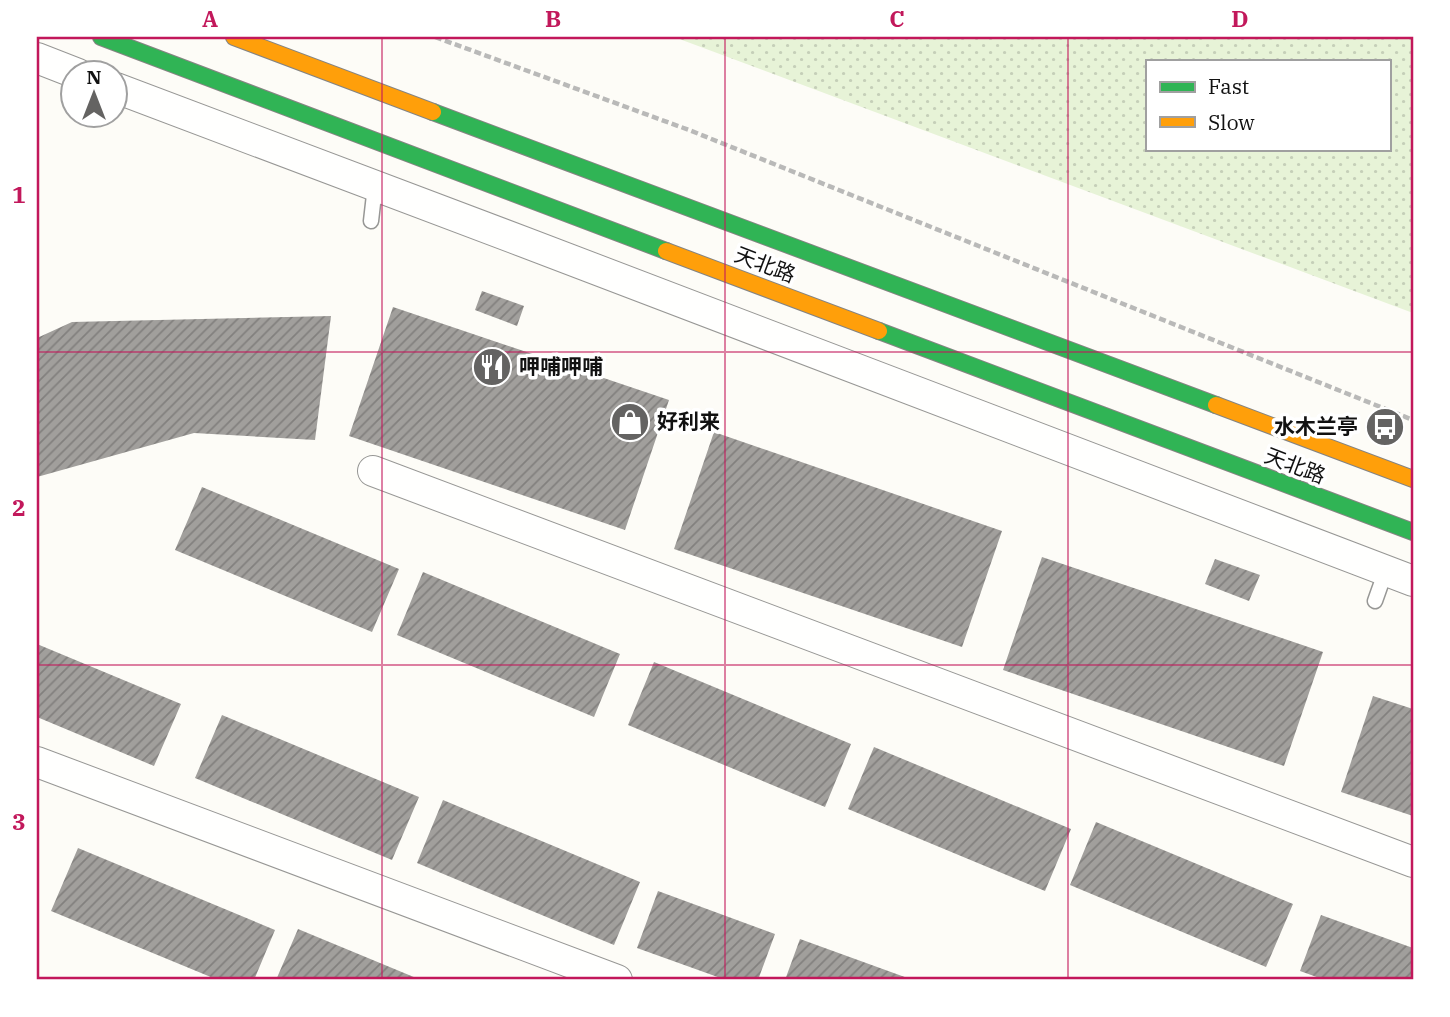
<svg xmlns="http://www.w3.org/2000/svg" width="1450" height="1017" viewBox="0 0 1450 1017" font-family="'IBM Plex Serif','Noto Sans SC',serif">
	<defs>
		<pattern id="grass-dots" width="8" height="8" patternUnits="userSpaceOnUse" patternTransform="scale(1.75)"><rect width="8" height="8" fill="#e7f3d7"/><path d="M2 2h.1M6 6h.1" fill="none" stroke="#c5cfb8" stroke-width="1.8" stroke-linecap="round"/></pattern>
		<pattern id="building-hatch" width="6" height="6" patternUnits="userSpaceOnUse" patternTransform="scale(1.75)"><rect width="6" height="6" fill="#a19f9c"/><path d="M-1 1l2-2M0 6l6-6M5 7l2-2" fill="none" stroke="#82807e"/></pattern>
	</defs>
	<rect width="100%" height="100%" fill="#fdfcf7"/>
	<!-- grass -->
	<path fill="url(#grass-dots)" fill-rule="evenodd" d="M674,37H1413V313ZM1147,61H1389V149H1147Z"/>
	<!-- building -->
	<path fill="url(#building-hatch)" d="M482,291L524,306L517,326L475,310Z
		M393,307L669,400L625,530L349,436Z
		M331,316L315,440L194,433L37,477V338L72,322Z
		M714,432L1002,531L962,647L674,549Z
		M202,487L399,569L372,632L175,550Z
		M1042,557L1323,652L1284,766L1003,670Z
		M1215,559L1260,575L1249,601L1205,584Z
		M423,572L620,654L594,717L397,635Z
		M37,644L181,704L154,766L37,717Z
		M654,662L851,744L825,807L628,725Z
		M1373,696L1413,709V816L1341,792Z
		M222,715L419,797L392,860L195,778Z
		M874,747L1071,829L1045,891L848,809Z
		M443,800L640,882L614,945L417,863Z
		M1096,822L1293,904L1266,967L1070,885Z
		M78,848L275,930L254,980H218L51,911Z
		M658,891L775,934L758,980H726L637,948Z
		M1321,915L1413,948V980H1325L1300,971Z
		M298,929L421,980H276Z
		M800,939L913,980H785Z"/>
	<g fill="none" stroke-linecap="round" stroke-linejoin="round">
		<!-- lane casing -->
		<g stroke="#979795" stroke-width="17">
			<path id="lane" d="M371,221L375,186
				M1375,601L1386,570"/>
		</g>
		<!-- street casing -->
		<g stroke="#979795" stroke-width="32">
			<path id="street" d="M37,58L78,74
				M116,88L524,242L1413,581
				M373,471L1413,862
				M37,762L617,980"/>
		</g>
		<!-- fast casing -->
		<g stroke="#858482" stroke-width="18">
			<path id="fast" d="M101,37L666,251
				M433,112L1216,405
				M879,331L1413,532"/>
		</g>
		<!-- slow casing -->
		<g stroke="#858482" stroke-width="18">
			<path id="slow" d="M234,37L433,112
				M666,251L879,331
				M1216,405L1413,479"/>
		</g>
		<!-- path -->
		<path stroke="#b9b9b8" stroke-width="4.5" stroke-dasharray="7 3.5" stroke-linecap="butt" d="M435,37L689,130L1413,420"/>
		<!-- lane -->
		<use href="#lane" stroke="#fffffe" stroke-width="14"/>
		<!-- street -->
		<use href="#street" stroke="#fffffe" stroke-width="30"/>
		<!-- fast -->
		<use href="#fast" stroke="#30b455" stroke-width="16"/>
		<!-- slow -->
		<use href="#slow" stroke="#ff9f0a" stroke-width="16"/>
	</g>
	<!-- grid -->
	<path fill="none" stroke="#c2185b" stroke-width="2" stroke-opacity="0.55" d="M382,37V980M725,37V980M1068,37V980M37,352H1413M37,665H1413"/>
	<!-- icons -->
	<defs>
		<g id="restaurant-disc" transform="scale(2.0125)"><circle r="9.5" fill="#646362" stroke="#fff"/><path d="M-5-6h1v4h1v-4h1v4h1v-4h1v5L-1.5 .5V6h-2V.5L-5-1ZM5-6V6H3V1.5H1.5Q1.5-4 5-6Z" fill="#fff"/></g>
		<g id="shop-disc" transform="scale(2.0125)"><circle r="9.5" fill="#646362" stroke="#fff"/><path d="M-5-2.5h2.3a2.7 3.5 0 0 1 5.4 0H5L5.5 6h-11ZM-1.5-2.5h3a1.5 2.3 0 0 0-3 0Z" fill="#fff"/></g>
		<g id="bus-disc" transform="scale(2.0125)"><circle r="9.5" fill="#646362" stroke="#fff"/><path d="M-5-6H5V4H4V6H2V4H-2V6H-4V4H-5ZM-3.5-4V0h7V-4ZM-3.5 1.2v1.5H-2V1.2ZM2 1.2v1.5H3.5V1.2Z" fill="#fff"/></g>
	</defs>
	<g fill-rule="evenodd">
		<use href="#restaurant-disc" x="492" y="367"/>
		<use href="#shop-disc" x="630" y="422"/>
		<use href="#bus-disc" x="1385" y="427"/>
	</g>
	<g text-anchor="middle" stroke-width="7" stroke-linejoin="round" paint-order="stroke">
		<!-- street labels -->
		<g font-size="21" fill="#111" stroke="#fff">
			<text transform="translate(765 265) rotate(21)" y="7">天北路</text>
			<text transform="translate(1295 466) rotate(21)" y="7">天北路</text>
		</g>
		<!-- poi labels -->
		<g font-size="21" font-weight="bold" fill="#111" stroke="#fff" text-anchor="start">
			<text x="519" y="374">呷哺呷哺</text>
			<text x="657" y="429">好利来</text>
			<text x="1358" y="434" text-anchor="end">水木兰亭</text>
		</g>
	</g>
	<!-- border -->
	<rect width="1450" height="1017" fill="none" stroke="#ffffff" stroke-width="77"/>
	<!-- legend -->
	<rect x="1146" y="60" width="245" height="91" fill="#ffffff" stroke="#a0a0a0" stroke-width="2"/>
	<rect x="1160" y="82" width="35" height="10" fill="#30b455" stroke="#a0a0a0" stroke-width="2"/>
	<text x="1208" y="94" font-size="21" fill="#111111">Fast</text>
	<rect x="1160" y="117" width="35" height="10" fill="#ff9f0a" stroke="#a0a0a0" stroke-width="2"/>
	<text x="1208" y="130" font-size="21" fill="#111111">Slow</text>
	<!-- north arrow -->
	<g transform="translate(94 94)"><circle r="33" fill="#ffffff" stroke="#a0a0a0" stroke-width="2"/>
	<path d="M0-5L12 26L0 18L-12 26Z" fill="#646362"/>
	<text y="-10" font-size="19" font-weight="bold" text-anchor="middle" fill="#111111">N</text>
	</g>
	<rect x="38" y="38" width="1374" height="940" fill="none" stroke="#c2185b" stroke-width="2.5"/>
	<g font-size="23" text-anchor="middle" font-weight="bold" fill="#c2185b">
		<text x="210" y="27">A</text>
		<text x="553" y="27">B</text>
		<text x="897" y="27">C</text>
		<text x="1240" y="27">D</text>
		<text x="19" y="203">1</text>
		<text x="19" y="516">2</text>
		<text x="19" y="830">3</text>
	</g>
</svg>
